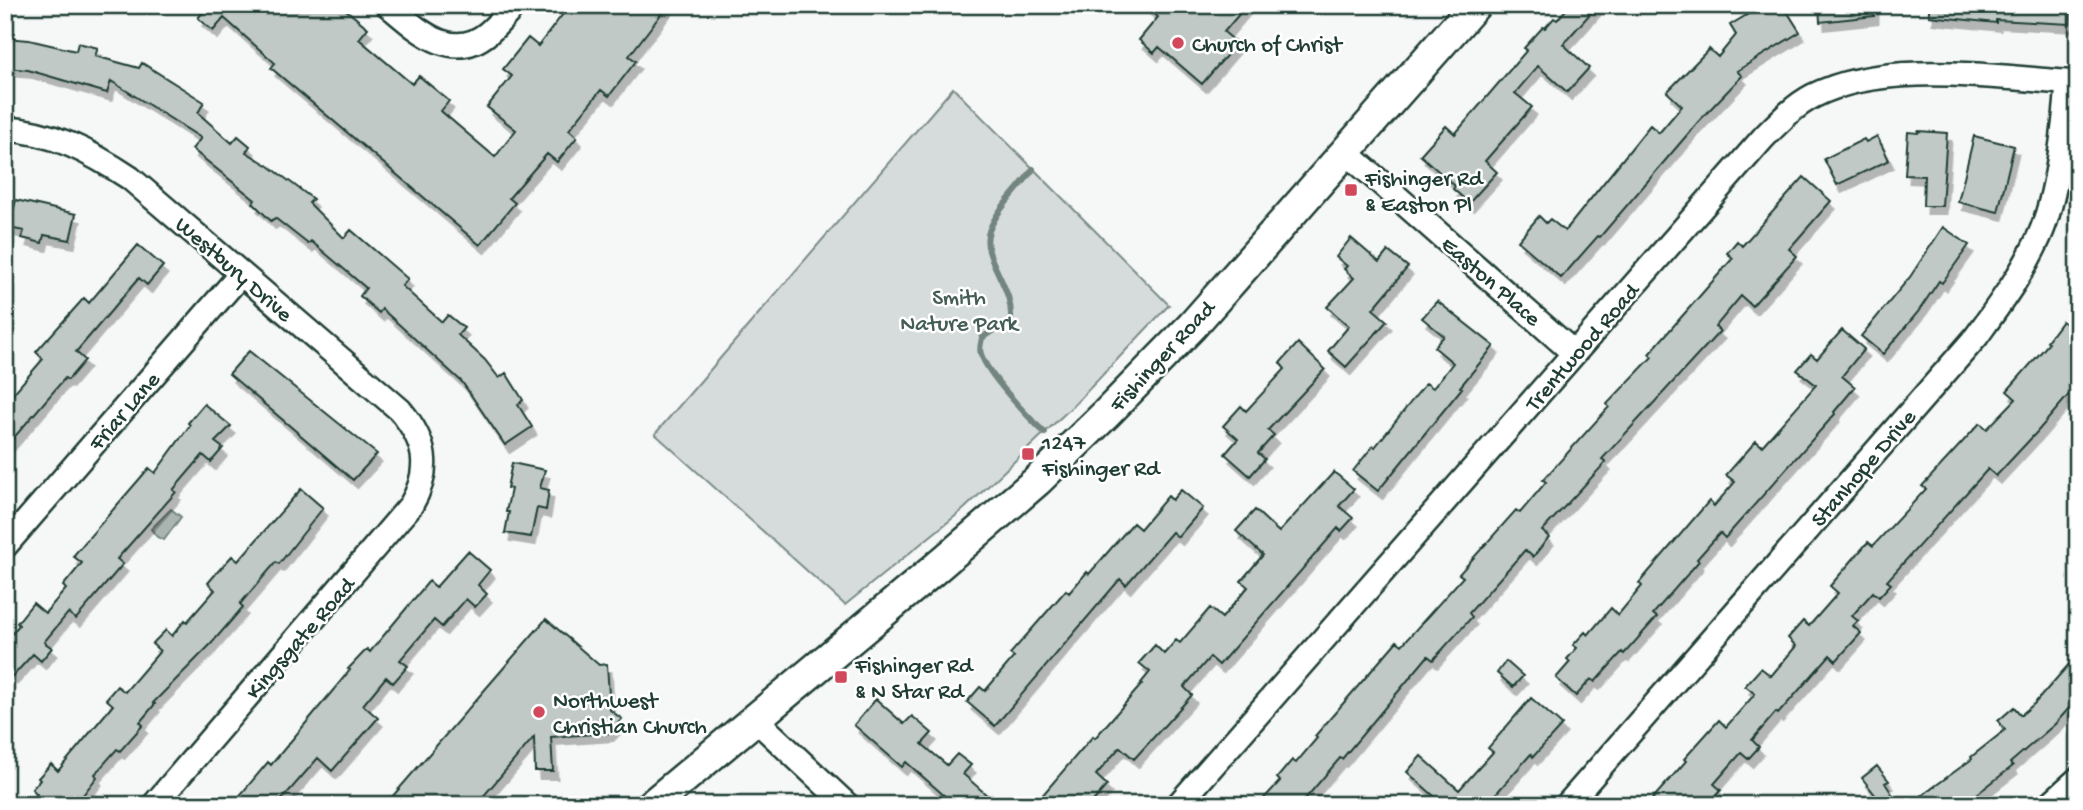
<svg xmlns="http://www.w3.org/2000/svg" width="2083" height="810" viewBox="0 0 2083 810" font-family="'Gochi Hand',sans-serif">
	<defs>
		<filter id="shadow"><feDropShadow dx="4.5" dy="8" stdDeviation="0" flood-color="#0004"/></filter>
	</defs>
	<rect width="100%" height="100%" fill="#f6f7f7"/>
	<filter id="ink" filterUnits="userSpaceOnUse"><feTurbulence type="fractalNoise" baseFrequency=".0143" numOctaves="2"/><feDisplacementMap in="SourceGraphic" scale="14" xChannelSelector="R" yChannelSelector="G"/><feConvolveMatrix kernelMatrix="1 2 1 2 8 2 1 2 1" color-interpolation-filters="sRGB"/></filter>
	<g filter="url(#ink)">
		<!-- green -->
		<path fill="#d6dcdb" stroke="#7a8c88" stroke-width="2" d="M953,88L1169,305L1074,405L964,509L845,605L655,434Z"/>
		<!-- water -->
		<path fill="#aab5b1" stroke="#72857f" stroke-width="2" d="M171,509L181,517L164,540L157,537L151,529Z"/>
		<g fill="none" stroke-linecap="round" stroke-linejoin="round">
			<!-- stream -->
			<path stroke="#72857f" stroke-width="6" d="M1033,169C1019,190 998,207 989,231C979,258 1018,289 1010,325L995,329L982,338C981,343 979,349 981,354C987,374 1028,417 1045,433"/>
		</g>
		<!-- building -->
		<path fill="#c0c9c6" stroke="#1f3d34" stroke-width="2" filter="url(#shadow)" d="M209,5H340L368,28L359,39L412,84L419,76L449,101L441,111L495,157L516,130L487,107L512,76L503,69L528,38L538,46L570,5H668L629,56L636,61L609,96L601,90L569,130L577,137L557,162L547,154L509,198L515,203L480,245L271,68L275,63L224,18L213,31L198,18Z
			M1144,5H1247L1224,32L1237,43L1202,84L1159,47L1154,53L1139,40L1158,17Z
			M1570,5H1598L1563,44L1589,68L1567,92L1538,66L1515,93L1532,107L1485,161L1497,172L1469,203L1453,189L1455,186L1420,155L1446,126L1455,134L1527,50L1524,48L1543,27L1545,28L1554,18L1557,20Z
			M1768,5H1783L1800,32L1737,71L1742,76L1699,121L1600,237L1598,236L1561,278L1518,241L1539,216L1546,223L1550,219L1565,231L1650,125L1659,133L1682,106L1667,92L1709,49L1718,57L1736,35L1730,25L1755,10L1756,12Z
			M1819,5H1874V16L1820,22Z
			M1929,5H2071L2070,24L1996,20V23L1929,16Z
			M5,38L29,40L76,51L78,43L98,48L95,56L139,68L142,63L204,102L198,113L232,143L238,136L250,146L246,152L269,166L313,199L309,203L344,238L351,230L408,279L402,286L442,322L448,315L464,328L458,335L485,360L499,378L506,373L523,400L518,405L532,427L505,445L462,382L382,309L379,313L360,296L366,288L311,241L308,244L275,218L271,221L253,203L255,200L192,149L201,138L111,81L107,93L28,70L5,68Z
			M1918,131L1947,133L1942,206H1923L1924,176L1905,175L1908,132L1918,133Z
			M1877,136L1889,160L1837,185L1824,159L1864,139L1866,142Z
			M1974,136L2014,146L1998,212L1958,202Z
			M1804,177L1831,201L1789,249L1797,256L1752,306L1741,296L1715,327L1720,331L1602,459L1606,462L1542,531L1549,537L1533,557L1525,550L1469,613L1472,617L1433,660L1428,656L1342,759L1340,758L1300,805H1258L1280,781L1277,778L1292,760L1296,763L1317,738L1315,736L1397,641L1402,645L1463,577L1459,574L1516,510L1520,513L1546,482L1543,480L1609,407L1607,404L1652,357L1649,354L1733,258L1727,253L1737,241L1742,246Z
			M16,200L76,214L70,240L44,235L42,243L22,238L24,231L9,228Z
			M1943,227L1969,245L1942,283L1939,281L1918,312L1883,354L1861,336L1910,277Z
			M1351,238L1379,262L1388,251L1408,267L1373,309L1387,321L1346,367L1328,351L1349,326L1327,307L1354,278L1344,269L1347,266L1336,257Z
			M138,245L163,266L147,285L139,278L76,352L85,360L68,380L65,378L5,448V403L43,359L36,352L84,298L89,303Z
			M1437,301L1494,346L1460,387L1462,388L1378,491L1353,471L1373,446L1375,447L1426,383L1433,388L1453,363L1434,347L1444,336L1422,318Z
			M2062,321L2078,333V384L2037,432L1996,476L1988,469L1887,581L1891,584L1879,597L1873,592L1852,616L1858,621L1853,626L1861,633L1836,661L1830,655L1778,714L1776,712L1752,740L1759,747L1748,759L1741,753L1714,784L1721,790L1707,805H1647L1686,761L1684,759L1719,720L1726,727L1755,694L1745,686L1761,668L1771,676L1796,646L1788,638L1803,621L1809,626L1838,593L1830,586L1868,542L1873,546L1926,489L1922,486L1980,423L1987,429L2016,399L2007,391L2049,343L2047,341Z
			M1842,330L1864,349L1842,376L1855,387L1834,412L1835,414L1725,538L1720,533L1697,559L1699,561L1653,614L1657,617L1624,654L1622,652L1595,682L1591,679L1576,696L1556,678L1570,662L1567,659L1577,648L1573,645L1585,632L1588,635L1611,608L1618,615L1642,586L1639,583L1709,501L1714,506L1735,482L1726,475L1756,441L1762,446L1816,385L1797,370L1811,354L1817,359Z
			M1298,343L1325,369L1268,430L1274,435L1258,453L1265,459L1250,476L1225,454L1238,439L1223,426L1241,406L1246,411L1285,369L1280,363Z
			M249,351L377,454L353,480L229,374Z
			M204,404L231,426L215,442L223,448L211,462L203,455L173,490L176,492L117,559L123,564L76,619L68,613L44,642L52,648L41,661L33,654L13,676L5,669V642L19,625L17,623L33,603L45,613L66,589L63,586L82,563L73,556L149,468L155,473L190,425L188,423Z
			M512,463L545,470L540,488L549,490L546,510L537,508L531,537L505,533L509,512H506L511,489L507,488Z
			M1334,472L1354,489L1339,506L1353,518L1341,531L1338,528L1219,665L1210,657L1184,687L1192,695L1134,759L1120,747L1096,775L1107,785L1090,805H1034L1093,736L1095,738L1142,684L1141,683L1150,672L1139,663L1155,645L1164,654L1176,640L1180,643L1210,608L1222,618L1248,587L1241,581L1263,555L1236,531L1255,510L1279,532Z
			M301,489L323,508L279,564L276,562L240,604L243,607L211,644L153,703L155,704L140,722L143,725L120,751L117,749L95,774L97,777L75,805H28L37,794L32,789L40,780L38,778L51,764L58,771L113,705L106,699L117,686L125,692L160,651L152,644L166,630L172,636L185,620L187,622L215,590L208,583L220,569L232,556L238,561Z
			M1181,490L1203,508L1178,537L1172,532L1126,585L1120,579L995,726L967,702L980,687L985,691L1014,657L1010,654L1046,613L1066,590L1069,593L1087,572L1089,574L1133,523L1140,529L1168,496L1172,500Z
			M468,551L490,570L478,585L487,594L475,607L466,599L442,627L434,620L400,660L408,666L393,683L386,677L363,705L378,718L332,771L318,758L277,805H232L268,762L271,765L350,670L348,669L367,649L370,652L429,581L436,587Z
			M546,619L599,665L607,664L610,710L622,719L609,733L551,737L553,771H535L534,737L476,805H385Z
			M2078,654V698L2055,724L2010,763L2013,766L1963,805H1909L1972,759L1971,757L2005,730L1998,721L2014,707L2021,715L2035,703Z
			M1506,661L1523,676L1513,687L1497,673Z
			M1531,698L1562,725L1533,757L1531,754L1486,805H1444L1407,772L1421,756L1459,790L1493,752L1488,748Z
			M876,699L904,724L912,716L932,733L922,744L947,765L957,754L971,765L963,774L988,796L980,805H955L906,762L902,767L854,725Z
			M1877,766L1889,781L1885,783L1899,805H1883L1862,778Z"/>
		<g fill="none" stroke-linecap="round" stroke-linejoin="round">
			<!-- minor casing -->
			<g stroke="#1f3d34" stroke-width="28">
				<path id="minor" d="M388,5C416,28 451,64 488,33C498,25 506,14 515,5
					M5,129C52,131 92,153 130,178L400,410C426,441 432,469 411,505L154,805
					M1346,152L1574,353
					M5,546L241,274
					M754,718L847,805
					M1178,805L1764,137C1779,122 1794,106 1813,96C1885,59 1998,78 2078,83
					M1567,805L1976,337C1999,305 2023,273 2039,237C2057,198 2065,125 2068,83
					M2049,805L2078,779"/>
			</g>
			<!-- major casing -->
			<g stroke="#1f3d34" stroke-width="35">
				<path id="major" d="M652,805L923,579L1037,481L1106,414L1192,326L1475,5"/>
			</g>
			<!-- minor -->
			<use href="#minor" stroke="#fff" stroke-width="23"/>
			<!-- major -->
			<use href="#major" stroke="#fff" stroke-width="30"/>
		</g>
	</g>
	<!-- markers -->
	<g fill="#d1495b" stroke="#fff" stroke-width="2.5">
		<circle cx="1178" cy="43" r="7"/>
		<rect x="1344" y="183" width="14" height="14" rx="3.5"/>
		<rect x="1021" y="447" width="14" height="14" rx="3.5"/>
		<rect x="834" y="670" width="14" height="14" rx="3.5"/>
		<circle cx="539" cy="712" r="7"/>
	</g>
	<g text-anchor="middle" stroke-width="5" stroke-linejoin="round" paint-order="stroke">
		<!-- poi labels -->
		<g font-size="23" fill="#1f3d34" stroke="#fff" text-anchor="start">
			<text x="1192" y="51">Church of Christ</text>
			<text x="1365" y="185">Fishinger Rd<tspan x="1365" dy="26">&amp; Easton Pl</tspan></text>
			<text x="1042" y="449">1247<tspan x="1042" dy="26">Fishinger Rd</tspan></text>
			<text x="855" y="672">Fishinger Rd<tspan x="855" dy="26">&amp; N Star Rd</tspan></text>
			<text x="553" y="707">Northwest<tspan x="553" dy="26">Christian Church</tspan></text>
		</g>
		<!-- street labels -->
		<g font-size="23" fill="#1f3d34" stroke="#fff">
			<text transform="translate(235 268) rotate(41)" y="8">Westbury Drive</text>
			<text transform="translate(1492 280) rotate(41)" y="8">Easton Place</text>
			<text transform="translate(1581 346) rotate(-49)" y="8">Trentwood Road</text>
			<text transform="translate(1161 355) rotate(-47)" y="8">Fishinger Road</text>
			<text transform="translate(123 410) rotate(-49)" y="8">Friar Lane</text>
			<text transform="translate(1862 467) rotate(-49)" y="8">Stanhope Drive</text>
			<text transform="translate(299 637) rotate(-49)" y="8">Kingsgate Road</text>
		</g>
		<!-- park labels -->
		<g font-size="23" fill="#445d55" stroke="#fff">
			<text x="959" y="304">Smith<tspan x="959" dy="26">Nature Park</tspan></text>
		</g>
	</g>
	<!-- margin -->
	<rect width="2083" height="810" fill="none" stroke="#fff" stroke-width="28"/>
	<rect x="14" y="14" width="2055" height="782" fill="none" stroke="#1f3d34" stroke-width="2.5" filter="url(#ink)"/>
</svg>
